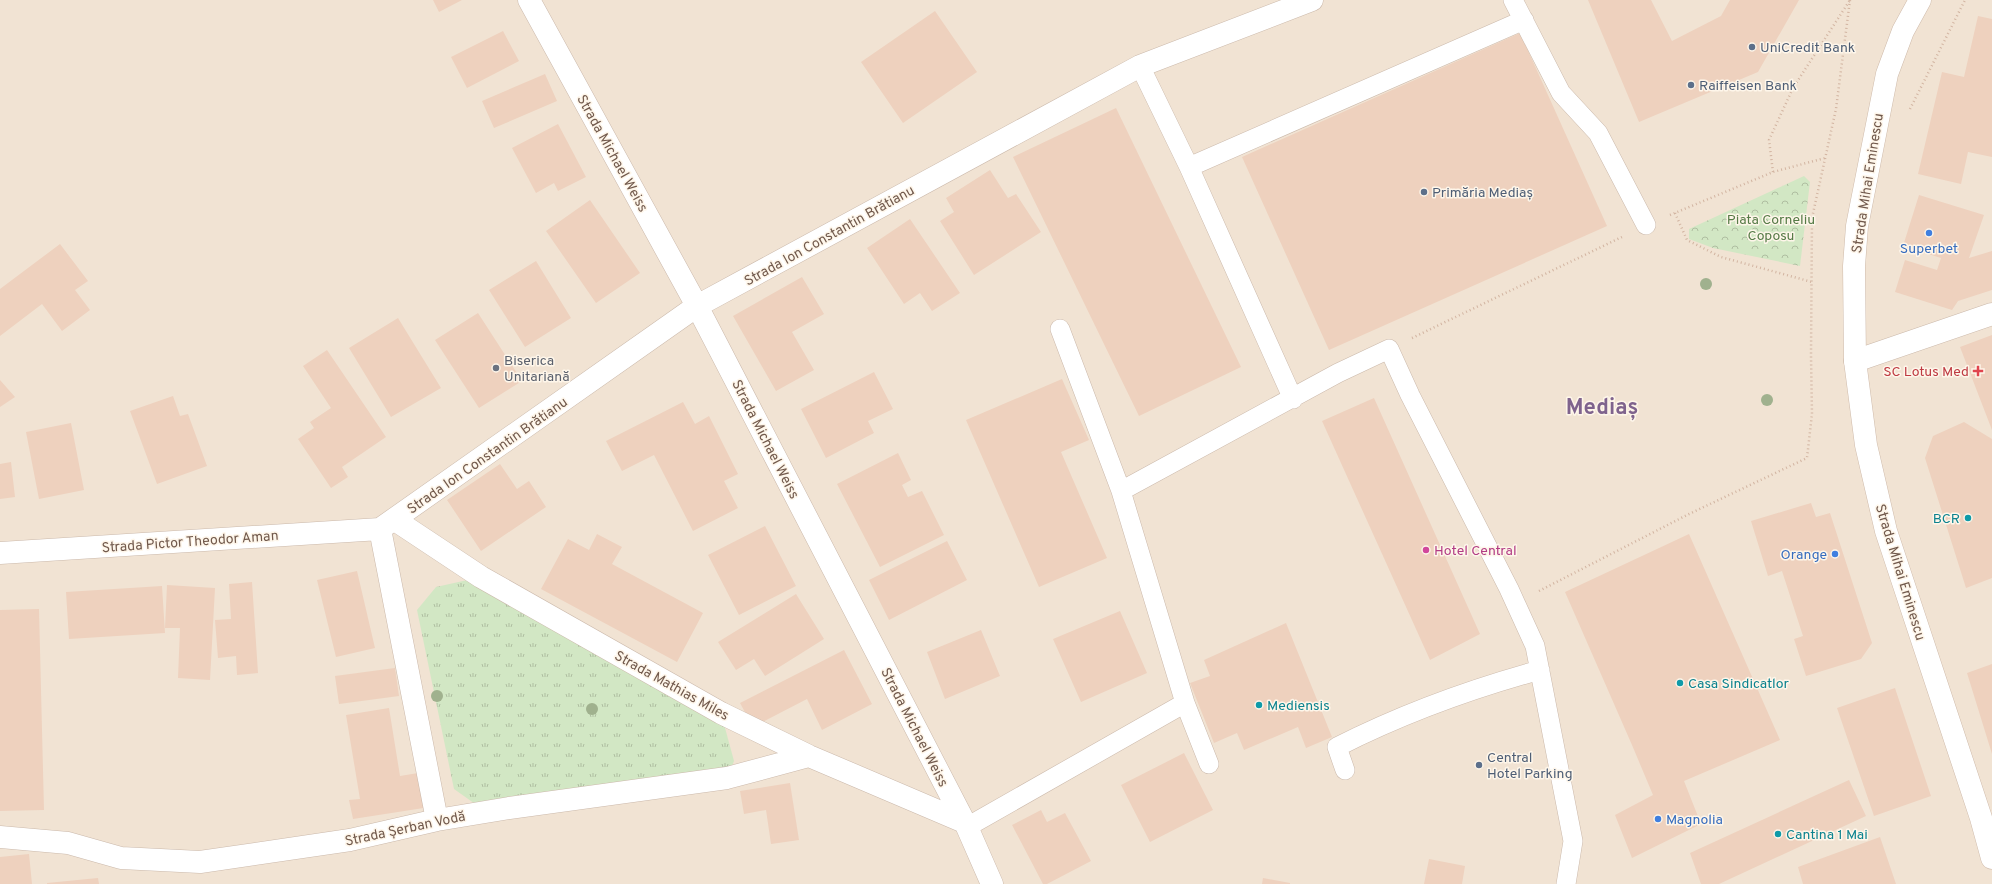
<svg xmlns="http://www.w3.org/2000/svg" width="1992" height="884" viewBox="0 0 1992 884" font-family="Overpass,sans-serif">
	<defs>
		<pattern id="grass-tufts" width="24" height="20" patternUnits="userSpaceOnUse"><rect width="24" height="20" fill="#d2e7c4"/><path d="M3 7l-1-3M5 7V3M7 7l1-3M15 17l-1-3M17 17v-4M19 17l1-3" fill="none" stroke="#afbea1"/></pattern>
		<pattern id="park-crowns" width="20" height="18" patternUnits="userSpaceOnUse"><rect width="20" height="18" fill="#d2e7c4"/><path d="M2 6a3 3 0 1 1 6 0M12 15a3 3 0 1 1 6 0" fill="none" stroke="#afbea1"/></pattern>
	</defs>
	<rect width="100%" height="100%" fill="#faf2e4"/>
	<!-- residential -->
	<path fill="#f1e3d3" d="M0,0H1992V884H0Z"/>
	<!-- grass -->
	<path fill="url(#grass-tufts)" d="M481,577L721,713L734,761L727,778L478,806L454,789L417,610L436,587Z"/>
	<!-- park -->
	<path fill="url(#park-crowns)" d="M1804,176L1810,182L1800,266L1713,248L1689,239V229Z"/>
	<!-- building -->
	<path fill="#eed1be" d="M433,0H462L439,12Z
		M1588,0H1651L1672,41L1721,16L1730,0H1799L1758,72L1639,122Z
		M935,11L977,72L903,123L861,62Z
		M1978,16L1992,19V157L1968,152L1961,184L1918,174L1942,72L1964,77Z
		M503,31L519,61L467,88L451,57Z
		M1520,33L1607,226L1329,350L1242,157Z
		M545,74L557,101L494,128L482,101Z
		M1116,108L1241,367L1139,416L1013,157Z
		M558,124L586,177L558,191L554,183L536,193L512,148Z
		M990,170L1008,198L1016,194L1041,232L974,275L940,221L954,212L946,198Z
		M1919,195L1984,215L1969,258L1992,251V290L1958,301L1952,310L1895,292L1905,260L1937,270L1941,258L1903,246Z
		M590,200L640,273L596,303L546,231Z
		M910,219L960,293L932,311L920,293L904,304L867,248Z
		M60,244L88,281L75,290L90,310L62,331L42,304L0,336V289Z
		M536,261L571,318L525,347L489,290Z
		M802,277L824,314L792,332L814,370L776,391L733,316Z
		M478,313L522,381L479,408L435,340Z
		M398,318L441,388L391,417L349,348Z
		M1992,335V430L1960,347Z
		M327,350L386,437L342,467L348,477L331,488L298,439L314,428L310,422L331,408L303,366Z
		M874,372L893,409L868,421L874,433L826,458L801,409Z
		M1062,379L1089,440L1061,452L1107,558L1039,587L966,420Z
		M0,380L15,397L0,407Z
		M173,396L180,416L188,414L207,466L157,484L130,411Z
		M1374,398L1480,634L1430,660L1322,421Z
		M683,402L695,424L709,416L738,474L724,481L738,508L693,531L654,455L622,471L606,441Z
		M1964,422L1992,439V578L1966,588L1925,458L1933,436Z
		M71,423L84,490L39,499L26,432Z
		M898,453L911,480L902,485L908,497L922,491L944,535L880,567L837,484Z
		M11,462L15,497L0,499V464Z
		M500,464L517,489L529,481L546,507L481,551L447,500Z
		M1811,503L1816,517L1830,513L1872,643L1861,659L1806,676L1794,639L1803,636L1782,571L1768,576L1751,521Z
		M765,526L796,586L739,615L708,555Z
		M597,534L622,547L612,564L703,613L677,662L541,589L568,539L589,550Z
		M1689,534L1780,740L1684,781L1701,824L1632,858L1615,815L1653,795L1632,745L1565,592Z
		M947,541L967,580L889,620L869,580Z
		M357,571L375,648L336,657L317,580Z
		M252,582L258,673L237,675L236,656L218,658L215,620L231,619L229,584Z
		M167,585L215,588L210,680L178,678L180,628H165Z
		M162,586L165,633L69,639L66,592Z
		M796,594L824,639L765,676L754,659L736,670L718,642Z
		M39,609L44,810L0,811V610Z
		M1120,611L1147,673L1081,702L1053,639Z
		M1286,623L1332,737L1306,748L1298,727L1244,750L1237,733L1214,743L1190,683L1210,676L1204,660Z
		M981,630L1000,676L945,699L927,652Z
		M844,650L872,704L822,730L807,699L753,727L740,703Z
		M1992,664V754L1967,673Z
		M395,668L399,696L339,704L335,676Z
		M1895,688L1931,796L1874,816L1837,708Z
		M389,708L400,776L424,772L430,807L353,819L349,800L360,799L346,715Z
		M1184,753L1213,810L1150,842L1121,785Z
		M1849,780L1866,816L1719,884H1701L1690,853Z
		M790,783L799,840L771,844L766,810L744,814L740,791Z
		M1041,810L1047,822L1065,813L1091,861L1047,884H1043L1012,825Z
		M1880,837L1896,884H1803L1798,867Z
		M29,854L32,884H0V857Z
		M1429,859L1465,866L1462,884H1424Z
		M98,878L99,884H47V883Z
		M1263,878L1290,883V884H1262Z"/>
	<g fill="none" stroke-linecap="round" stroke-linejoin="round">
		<!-- service casing -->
		<g stroke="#cbb9ab" stroke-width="20">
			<path id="service" d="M1513,0L1561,93L1598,133L1646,225
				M1140,66L1189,167L1293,399
				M1189,167L1524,20
				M1060,329L1121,491L1185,703L1209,764
				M1121,491L1338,373L1389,349L1410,395L1509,589L1535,646L1573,841L1566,884
				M1345,770L1337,747C1404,713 1467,690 1540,670
				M967,827L1185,703"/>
		</g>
		<!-- minor casing -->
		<g stroke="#cbb9ab" stroke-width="23">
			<path id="minor" d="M529,0L697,306L967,827L992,884
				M1855,361L1992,314
				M395,520L481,577L721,713L809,756L964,822
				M380,529L437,820
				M0,553L380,529L697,306L1140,66L1312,0
				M0,837L68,843L121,858L200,862L350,840L437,820L509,808L727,778L809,756"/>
		</g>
		<!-- secondary casing -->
		<g stroke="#cebaaa" stroke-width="23">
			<path id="secondary" d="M1920,0L1903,31L1887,74L1857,226L1854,266L1855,361L1866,445L1886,531L1981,818L1992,858"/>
		</g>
		<!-- path -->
		<path stroke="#d2b4a1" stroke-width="2.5" stroke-dasharray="1 3" stroke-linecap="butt" d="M1910,109L1965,0
			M1773,172L1769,140L1793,88L1850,0
			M1675,213L1687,240L1721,257L1812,282
			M1670,215L1773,172L1825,158
			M1412,338L1622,237
			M1539,591L1689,514L1807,458L1812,414L1811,356L1812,218L1836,109L1850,0"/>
		<!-- service -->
		<use href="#service" stroke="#fff" stroke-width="19"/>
		<!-- minor -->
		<use href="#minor" stroke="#fff" stroke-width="22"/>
		<!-- secondary -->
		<use href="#secondary" stroke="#fff" stroke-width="22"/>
	</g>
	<!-- trees -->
	<g fill="#a0b18e">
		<circle cx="1706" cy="284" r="6"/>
		<circle cx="1767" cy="400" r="6"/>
		<circle cx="437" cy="696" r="6"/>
		<circle cx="592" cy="709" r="6"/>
	</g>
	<!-- markers -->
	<g fill="#5c6f8a" stroke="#fef6ea" stroke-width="1.5">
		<circle cx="1752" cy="47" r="4"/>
		<circle cx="1691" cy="85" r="4"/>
		<circle cx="1424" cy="192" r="4"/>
		<circle cx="1479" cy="765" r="4"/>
	</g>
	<g fill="#3f7fe0" stroke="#fef6ea" stroke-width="1.5">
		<circle cx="1929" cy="233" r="4"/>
		<circle cx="1835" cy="554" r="4"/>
		<circle cx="1658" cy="819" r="4"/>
	</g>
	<circle fill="#6b7280" stroke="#fef6ea" stroke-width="1.5" cx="496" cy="368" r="4"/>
	<path fill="#e0444e" stroke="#fef6ea" stroke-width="1.5" d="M1976 365h4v4h4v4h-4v4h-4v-4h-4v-4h4z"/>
	<g fill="#0f9aa8" stroke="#fef6ea" stroke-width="1.5">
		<circle cx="1968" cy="518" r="4"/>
		<circle cx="1680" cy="683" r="4"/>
		<circle cx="1259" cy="705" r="4"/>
		<circle cx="1778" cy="834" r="4"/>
	</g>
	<circle fill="#d1479c" stroke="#fef6ea" stroke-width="1.5" cx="1426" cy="550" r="4"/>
	<g text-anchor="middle" stroke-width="3" stroke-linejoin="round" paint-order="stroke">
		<!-- service labels -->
		<g font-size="14" fill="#4e5e75" stroke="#fef6ea" text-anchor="start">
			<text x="1760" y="52">UniCredit Bank</text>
			<text x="1699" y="90">Raiffeisen Bank</text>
			<text x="1432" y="197">Primăria Mediaș</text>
			<text x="1487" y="762">Central<tspan x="1487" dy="16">Hotel Parking</tspan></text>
		</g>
		<!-- street labels -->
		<g font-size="14" fill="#71594c" stroke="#fef6ea">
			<text transform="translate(613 153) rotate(61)" y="5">Strada Michael Weiss</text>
			<text transform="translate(1867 183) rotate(-81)" y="5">Strada Mihai Eminescu</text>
			<text transform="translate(829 235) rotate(-29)" y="5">Strada Ion Constantin Brătianu</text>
			<text transform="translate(766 439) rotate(63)" y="5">Strada Michael Weiss</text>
			<text transform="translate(487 455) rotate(-35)" y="5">Strada Ion Constantin Brătianu</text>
			<text transform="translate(190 541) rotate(-4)" y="5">Strada Pictor Theodor Aman</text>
			<text transform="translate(1901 572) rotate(73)" y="5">Strada Mihai Eminescu</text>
			<text transform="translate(672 685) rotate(29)" y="5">Strada Mathias Miles</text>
			<text transform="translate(915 727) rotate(63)" y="5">Strada Michael Weiss</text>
			<text transform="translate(405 828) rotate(-12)" y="5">Strada Șerban Vodă</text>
		</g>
		<!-- park labels -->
		<g font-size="14" fill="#567b47" stroke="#fef6ea">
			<text x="1771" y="224">Piata Corneliu<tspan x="1771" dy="16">Coposu</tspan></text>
		</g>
		<!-- shop labels -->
		<g font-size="14" fill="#366cbe" stroke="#fef6ea">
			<text x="1929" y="253">Superbet</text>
			<text x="1827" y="559" text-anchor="end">Orange</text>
			<text x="1666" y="824" text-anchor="start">Magnolia</text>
		</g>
		<!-- worship labels -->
		<g font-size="14" fill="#5b616d" stroke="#fef6ea" text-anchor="start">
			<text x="504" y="365">Biserica<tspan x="504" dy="16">Unitariană</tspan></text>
		</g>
		<!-- health labels -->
		<g font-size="14" fill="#be3a42" stroke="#fef6ea" text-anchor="end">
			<text x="1969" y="376">SC Lotus Med</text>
		</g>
		<!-- culture labels -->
		<g font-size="14" fill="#0d838f" stroke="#fef6ea" text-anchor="start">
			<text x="1960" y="523" text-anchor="end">BCR</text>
			<text x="1688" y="688">Casa Sindicatlor</text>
			<text x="1267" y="710">Mediensis</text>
			<text x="1786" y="839">Cantina 1 Mai</text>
		</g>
		<!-- hotel labels -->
		<g font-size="14" fill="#b23c85" stroke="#fef6ea" text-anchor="start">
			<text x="1434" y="555">Hotel Central</text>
		</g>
		<!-- town labels -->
		<g font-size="22" font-weight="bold" fill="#7f638d" stroke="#fef6ea">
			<text x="1602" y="414">Mediaș</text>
		</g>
	</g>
</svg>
